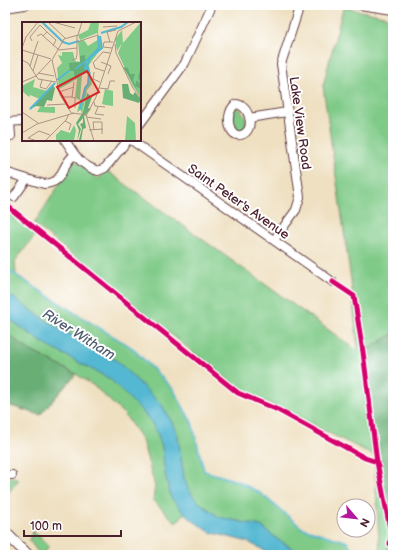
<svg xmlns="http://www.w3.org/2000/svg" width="398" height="560" viewBox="0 0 398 560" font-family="'Balsamiq Sans',sans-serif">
	<rect width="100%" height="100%" fill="#fff"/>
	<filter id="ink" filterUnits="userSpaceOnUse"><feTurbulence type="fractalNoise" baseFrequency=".025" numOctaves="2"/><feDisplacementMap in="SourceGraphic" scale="8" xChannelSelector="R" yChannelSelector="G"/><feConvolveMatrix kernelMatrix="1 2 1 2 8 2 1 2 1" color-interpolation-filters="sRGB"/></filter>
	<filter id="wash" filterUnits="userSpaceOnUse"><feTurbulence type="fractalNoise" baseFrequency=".012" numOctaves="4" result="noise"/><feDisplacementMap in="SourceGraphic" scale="16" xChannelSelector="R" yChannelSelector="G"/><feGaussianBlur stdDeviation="0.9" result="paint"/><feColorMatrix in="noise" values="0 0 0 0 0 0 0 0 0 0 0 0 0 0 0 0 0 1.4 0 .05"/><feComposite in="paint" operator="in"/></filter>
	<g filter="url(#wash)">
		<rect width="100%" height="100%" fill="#efe0c1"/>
		<!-- green -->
		<path fill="#7fca87" stroke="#647459" d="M343,8H347L393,18V555H380L374,455L239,389L34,224L75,160L98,179L107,171L358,351L351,280L323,86Z
			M235,107L239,108L246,117V126L244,131L239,132L235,130L232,120Z
			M5,210L37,233L15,261L16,275L78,315L131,347L173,389L192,423L204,471L237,481L260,493L302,528L347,542L357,555H283L190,507L176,523L153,500L155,486L142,440L125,415L94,386L76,374L29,350L5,332Z
			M13,477L19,479L9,492L5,489V479Z
			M33,531L49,546L45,551L50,555H40L29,540Z"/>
		<!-- forest -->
		<path fill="#67ae74" stroke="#586650" d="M5,332L29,350L76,374L40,415L11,406L5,407Z
			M393,334V555H385L390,544L391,534L377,462L363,352Z"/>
		<!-- water -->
		<path fill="#54b8d2" stroke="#4f6c7e" d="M5,292L47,321L116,360L162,405L174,426L178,436L184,478L188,488L193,496L201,504L219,517L261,526L277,539L304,555H273L248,542L210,532L189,518L171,498L165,474L162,447L158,435L152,423L142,411L110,379L46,345L5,316Z"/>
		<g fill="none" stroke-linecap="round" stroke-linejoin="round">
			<!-- stream -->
			<path stroke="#54b8d2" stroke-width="2" d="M5,268L78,315L131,347L173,389L192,423L204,471L237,481L260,493L302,528L347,542L357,555"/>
		</g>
	</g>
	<g filter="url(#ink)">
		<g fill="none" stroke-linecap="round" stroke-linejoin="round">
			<!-- minor casing -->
			<g stroke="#633c42" stroke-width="10">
				<path id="minor" d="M360,5L393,10
					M5,8L25,5
					M236,104C250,105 256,131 241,135C228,138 224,112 236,104Z
					M249,118L287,112
					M5,122L23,121
					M10,122L11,136
					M140,124L185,63L212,5
					M65,140C75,155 80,165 98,171L105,168L128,140
					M131,140L333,282
					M5,172L44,184C65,183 59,167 74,155
					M14,197L27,179
					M274,240L296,210L300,197L281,64L300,5
					M5,475H12"/>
			</g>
			<!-- major casing -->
			<g stroke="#633c42" stroke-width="12">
				<path id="major" d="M5,532L28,555"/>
			</g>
			<!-- minor -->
			<use href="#minor" stroke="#fff" stroke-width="8"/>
			<!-- major -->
			<use href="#major" stroke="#fff" stroke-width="10"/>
			<!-- cycleway casing -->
			<g stroke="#fff" stroke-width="8">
				<path id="cycleway" d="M5,204L238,393L278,410L365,458L377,462
					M333,282L354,296L363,352L377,462L391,534L390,544L393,545"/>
			</g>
			<!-- cycleway -->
			<use href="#cycleway" stroke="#d6006c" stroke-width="5"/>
		</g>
	</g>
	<g text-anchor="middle" stroke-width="4" stroke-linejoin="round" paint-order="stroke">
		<!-- street labels -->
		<g font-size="13" fill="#4a1f2b" stroke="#fff">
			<text transform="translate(301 123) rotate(82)" y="5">Lake View Road</text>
			<text transform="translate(239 201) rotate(35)" y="5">Saint Peter's Avenue</text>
		</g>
		<!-- water labels -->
		<g font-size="14" font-style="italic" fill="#4e5c6e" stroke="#fff">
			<text transform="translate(79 334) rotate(32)" y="5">River Witham</text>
		</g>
	</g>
	<!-- overview -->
	<g transform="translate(22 22)">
		<rect width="119" height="119" fill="#efe0c1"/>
		<path d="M69,0H77L76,11L80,25L67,43L70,62L65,68L60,93L59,88L55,90L58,78L53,76L55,57L37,67L35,46L40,41L36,33L40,34V30H51L53,39L58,40L56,20L62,18L66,24L77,17L75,11L58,18L56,13L66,8ZM67,49L66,62L63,66L61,77H58L60,53ZM119,0V75L111,64L96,31L100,21L95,29L93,17L100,8L101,21ZM13,57L11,65L25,69L18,77L8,73L7,75L0,69V64ZM83,67L91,69V84L84,83V71V83L80,82ZM18,85H33V91L15,90ZM105,94L113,101L114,119H103ZM52,103L54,108L52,119H34V113L39,108L48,111Z" fill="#7fca87" fill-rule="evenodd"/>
		<path d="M63,33L64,45L67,49L55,56L52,53V49H48L47,41L58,40V34ZM119,43V67L113,64L119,75L101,45L106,46L108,52H113L111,58L113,63L115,58L117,61L118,59L116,56ZM100,62H106L108,71L111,73L113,70L119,77L117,81L101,76ZM31,64L33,66L30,79L25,78L22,85L14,84L7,88ZM65,71L70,75L66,86L69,87L62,94L64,106L61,107L59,119L57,118L60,106L58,102L61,101V96L56,102L59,107L55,119L57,108L54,101L61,90Z" fill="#67ae74"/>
		<path fill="none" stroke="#54b8d2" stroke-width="2" d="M20,0L41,20L47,22L57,19M79,11L99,5L106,0M64,39L77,26L76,14M53,47L64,39M68,52L65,44L68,36L80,26L78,14M35,58L48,48M8,87L33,61M58,87L63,66L66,62L67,50L63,46L64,41"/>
		<path fill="none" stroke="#ad9385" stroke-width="1" d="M26,0L43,16M31,0L53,6M81,5L95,4M15,14L19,12L37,28L55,26M21,14L25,10L34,18L31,24M10,19L8,15L18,3L25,10M55,20L76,13M88,20L85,10L94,8M93,22L94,31L111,66L119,76M0,26L4,15L16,0M90,26L81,25L82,20H91M0,28L29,37M12,31L16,19M0,38L6,41L16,57L34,60M30,38L38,73L50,92M30,38L42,17L56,13L60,0M50,38L54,37L55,32V13M71,40L73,46L82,49M72,40L81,30L88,31M79,40L89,44L86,52M8,44L12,31M11,49L16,33M72,50L71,57L78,60M16,51L32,54M20,58L18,65L24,67L30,59M0,60L14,54L29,38M77,66L86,67L88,59H93M37,70L52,65M39,75H50L52,60M50,75L53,76V86M72,80L73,84L83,85M25,83L44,82M76,85L73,92L82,93M0,90L16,101M50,91L65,93M64,93L72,119M64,94L74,75L96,9L114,0M64,95L79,97M43,99L49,102L47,108M67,108L81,107M72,108L71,100H80V112M0,111L15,102L52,91M15,119L6,116L17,109L28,113M23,119L44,98L47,92"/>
		<path fill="#d62828" fill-opacity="0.15" stroke="#d62828" stroke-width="2" d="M65,49L77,70L47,86L35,65Z"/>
		<rect width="119" height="119" fill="none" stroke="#4a1f2b" stroke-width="2"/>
	</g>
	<!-- margin -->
	<rect width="398" height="560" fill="none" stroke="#fff" stroke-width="20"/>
	<!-- north arrow -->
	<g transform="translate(356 518) rotate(118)"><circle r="19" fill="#ffffff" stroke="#b7a5aa"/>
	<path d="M0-3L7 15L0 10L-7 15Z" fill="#b5179e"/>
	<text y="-6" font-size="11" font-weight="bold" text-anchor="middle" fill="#4a1f2b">N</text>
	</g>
	<!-- scale -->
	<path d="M24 530v6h97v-6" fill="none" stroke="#4a1f2b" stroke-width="2"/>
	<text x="30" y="530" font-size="12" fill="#4a1f2b" stroke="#ffffff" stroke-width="3" paint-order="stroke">100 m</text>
</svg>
